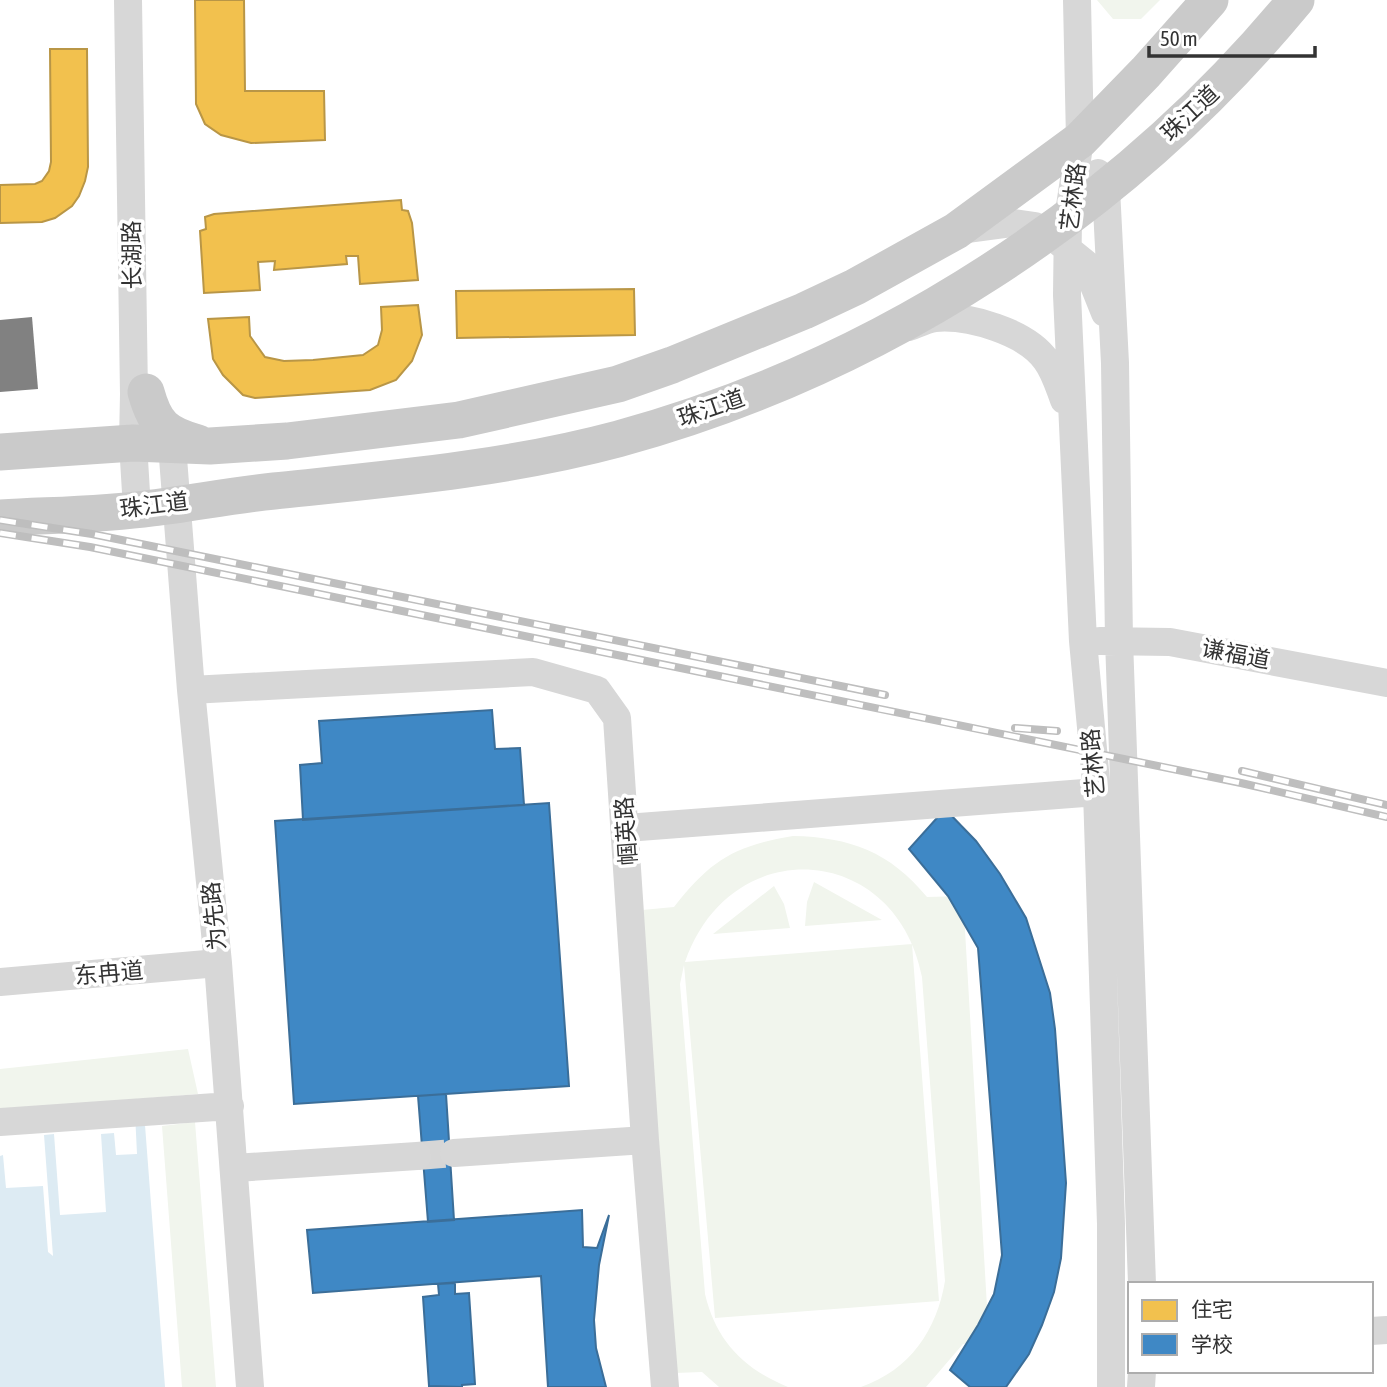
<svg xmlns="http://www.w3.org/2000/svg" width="1387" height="1387" viewBox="0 0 1387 1387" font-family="'Asap Condensed','Noto Sans SC',sans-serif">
	<rect width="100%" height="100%" fill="#fff"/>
	<!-- green -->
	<path fill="#f1f5ed" d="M1097,0H1160L1141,19H1113Z
		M793,836C850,837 890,852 927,897L963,896L989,1341L963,1344L926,1387H861C910,1370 937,1330 945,1281L922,977C896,842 730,831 685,962L912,944L939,1301L715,1318L684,965L680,984L705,1294C716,1341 744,1369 788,1387H719L702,1372L675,1373L642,910L674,907C711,860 734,846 793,836Z
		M814,882L882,920L805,926L807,902Z
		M774,886L784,904L790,928L713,934Z
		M188,1049L198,1094L0,1110V1069Z
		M195,1122L216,1387H182L162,1126Z"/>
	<!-- water -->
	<path fill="#ddebf3" d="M144,1112L165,1387H0V1156L3,1155L6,1188L43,1186L48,1252L53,1256L44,1135L54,1134L60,1215L106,1212L101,1134L114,1133L116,1155L137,1154L135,1113Z"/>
	<!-- homes -->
	<path fill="#f2c14e" stroke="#b99646" stroke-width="2" d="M195,0H244L245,91H324L325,140L251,143L221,135L205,124L196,104Z
		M50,49H87L88,167L85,181L79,196L72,206L55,218L42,222L0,223V185L35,184L42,181L49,171L51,162Z
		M401,200L402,210L408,211L412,223L418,280L360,284L358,256H346L347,264L274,270L275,261L258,262L260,290L204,293L200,231L206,229L205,217L214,214Z
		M634,289L635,335L457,338L456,291Z
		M418,305L422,335L412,361L396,380L370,390L255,398L243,395L223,375L213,359L208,319L249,317L250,336L265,357L284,361L313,360L363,355L378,345L382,330L381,307Z"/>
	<!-- schools -->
	<path fill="#3f88c5" stroke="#3b6e99" stroke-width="2" d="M492,710L495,749L520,748L524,805L303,820L300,765L322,763L319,721Z
		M549,803L569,1086L294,1104L275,821Z
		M945,809L976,841L1000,874L1026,918L1050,993L1055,1029L1066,1183L1061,1258L1054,1292L1042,1325L1029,1354L1006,1387H970L950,1370L978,1325L994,1294L1002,1255L978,948L948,896L909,849Z
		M446,1094L454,1220L428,1222L418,1096Z
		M582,1210L583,1247L597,1248L609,1215L599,1265L594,1320L596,1348L606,1387H548L541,1276L313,1293L307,1230Z
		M455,1283V1294L469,1293L475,1384L462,1385V1387L429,1386L423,1297L439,1295L438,1284Z"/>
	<!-- building -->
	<path fill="#818181" d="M32,317L38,389L0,392V320Z"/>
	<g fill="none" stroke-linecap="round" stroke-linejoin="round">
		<!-- minor-tunnel -->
		<path stroke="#d6d6d6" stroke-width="28" stroke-dasharray="28 14" stroke-linecap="butt" d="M417,1156L454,1153"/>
		<!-- minor -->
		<path stroke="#d7d7d7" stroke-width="28" d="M128,0L134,394L133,443L137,509
			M1077,0L1080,140L1068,219L1067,295L1083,641L1097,792L1111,1224V1387
			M1098,173L1106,189L1115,363L1119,640L1142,1284
			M961,230L1013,223L1035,226L1048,233L1085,263L1105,313
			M909,327C917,324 927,319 935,318C969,315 1026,332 1046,360C1055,372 1059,387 1064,400
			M172,445L191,690L218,963L250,1387
			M1100,641L1170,642L1387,683
			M191,690L533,672L597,690L617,718L645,1140L665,1387
			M626,828L1097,792
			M0,982L218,963
			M0,1122L230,1106
			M454,1153L645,1140
			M235,1168L417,1156
			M1371,1331L1387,1330
			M1141,1387L1142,1371"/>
		<!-- major -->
		<path stroke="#cacaca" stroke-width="37" d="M146,392C155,425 165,434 198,443
			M0,452L133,443L210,446L287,441L459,420L618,384L672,365L804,311L855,287L956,231L1080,140L1146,72L1210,0
			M0,518C50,515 102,515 152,508C193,503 233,495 274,491C389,479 506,469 618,439C881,367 1123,210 1296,0"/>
		<!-- rail casing -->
		<g stroke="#bebebe" stroke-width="8">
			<path id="rail" d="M0,520L92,534L885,695
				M0,533L90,547L1241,783L1387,817
				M1015,728L1057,731
				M1242,771L1387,805"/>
		</g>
		<!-- rail -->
		<use href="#rail" stroke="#fff" stroke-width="5" stroke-dasharray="16" stroke-linecap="butt"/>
	</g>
	<g text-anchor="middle" stroke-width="7" stroke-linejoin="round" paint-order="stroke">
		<!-- street labels -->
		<g font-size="23" fill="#333" stroke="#fff">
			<text transform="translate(1190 113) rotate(-43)" y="8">珠江道</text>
			<text transform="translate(1073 197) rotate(-83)" y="8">艺林路</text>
			<text transform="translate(132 255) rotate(-91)" y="8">长湖路</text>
			<text transform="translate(711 408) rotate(-19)" y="8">珠江道</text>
			<text transform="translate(154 505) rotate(-7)" y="8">珠江道</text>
			<text transform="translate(1236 654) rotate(11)" y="8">谦福道</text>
			<text transform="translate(1093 763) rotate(-95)" y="8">艺林路</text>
			<text transform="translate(626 831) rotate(-94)" y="8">帼英路</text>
			<text transform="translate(214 916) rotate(-96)" y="8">为先路</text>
			<text transform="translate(109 973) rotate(-5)" y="8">东冉道</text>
		</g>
	</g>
	<!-- legend -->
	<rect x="1128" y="1282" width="245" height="91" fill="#ffffff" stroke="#adadad" stroke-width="2"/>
	<rect x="1142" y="1300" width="35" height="21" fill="#f2c14e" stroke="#adadad" stroke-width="2"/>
	<text x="1191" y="1317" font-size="21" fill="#333333">住宅</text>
	<rect x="1142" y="1334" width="35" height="21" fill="#3f88c5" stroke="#adadad" stroke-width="2"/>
	<text x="1191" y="1352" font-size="21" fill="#333333">学校</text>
	<!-- scale -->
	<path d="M1149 46v10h166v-10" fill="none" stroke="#333333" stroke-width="3.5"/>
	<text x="1160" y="46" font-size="21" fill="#333333" stroke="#ffffff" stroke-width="5" paint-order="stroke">50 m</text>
</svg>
